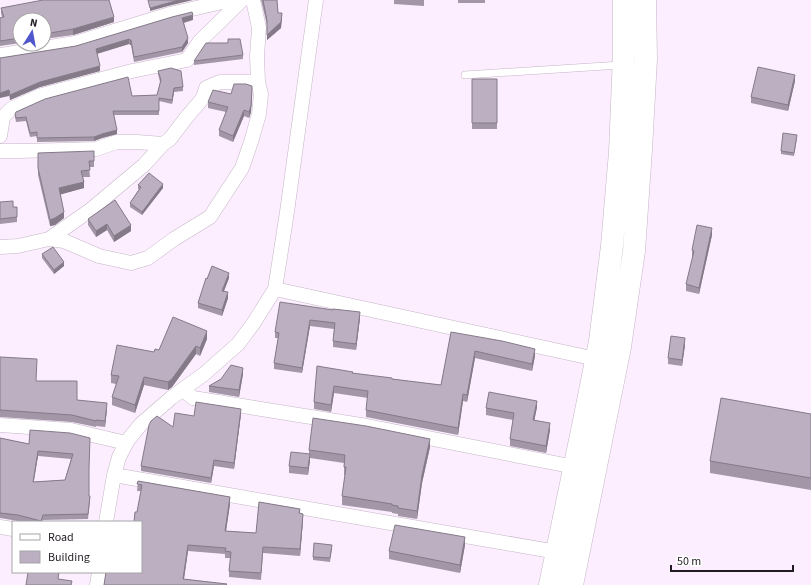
<svg xmlns="http://www.w3.org/2000/svg" width="811" height="585" viewBox="0 0 811 585" font-family="'Source Sans 3',sans-serif">
	<rect width="100%" height="100%" fill="#fceefe"/>
	<g fill="none" stroke-linecap="round" stroke-linejoin="round">
		<!-- service casing -->
		<g stroke="#c5b5c7" stroke-width="8">
			<path id="service" d="M465,75L621,65"/>
		</g>
		<!-- minor casing -->
		<g stroke="#c5b5c7" stroke-width="15">
			<path id="minor" d="M0,55L75,43L170,14L231,0
				M0,136L3,117L11,109L42,95L132,71L187,60L200,41L242,0
				M0,151H18L62,150L96,149L117,142H137L163,144
				M49,239L89,211L144,165L163,144L170,139L186,118L203,98L206,88L220,82H258
				M0,247L18,246L49,239L64,241L99,256L131,263L148,258L174,239L210,217L242,168L251,142L259,114L261,94L258,82L257,56L259,28L253,0
				M275,289L596,359
				M183,390L193,398L367,426L575,467
				M0,425L71,430L126,443
				M114,475L557,552
				M106,522L114,475L119,457L128,440L141,424L171,398L204,374L238,344L253,324L275,289L287,212L316,0
				M0,527L13,529
				M97,585L99,572"/>
		</g>
		<!-- primary casing -->
		<g stroke="#c5b5c7" stroke-width="23">
			<path id="primary" d="M550,585L583,426L600,341L612,246L620,152L624,55V0
				M572,585L620,347L634,251L641,150L646,59L645,0"/>
		</g>
		<!-- service -->
		<use href="#service" stroke="#fff" stroke-width="7"/>
		<!-- minor -->
		<use href="#minor" stroke="#fff" stroke-width="14"/>
		<!-- primary -->
		<use href="#primary" stroke="#fff" stroke-width="22"/>
	</g>
	<!-- wall -->
	<path fill="#a296a7" fill-rule="evenodd" d="M261,0H277L278,13L282,19L281,28L267,40V25Z
		M394,0H424V6L394,4Z
		M458,0H485V3H458Z
		M1,8L114,22L73,35L44,39V20H20V43L0,46V18L2,17L1,13Z
		M193,20L184,23L188,43L182,52L134,62L131,45H130L129,44L97,54L100,71L40,87L10,100L1,58L76,46Z
		M243,55V59L194,65V61Z
		M158,71L183,87V91L174,92L172,104L159,101V115H114L117,134L102,138L94,141L37,142V136L30,137L26,121L16,122L15,117V114L132,96L157,95L160,82L158,74Z
		M472,79H497V129H472Z
		M795,81L788,111L751,103V97Z
		M252,95L251,112L249,118L244,116L233,142L219,136V130L226,112L208,108V102Z
		M797,138L794,156L781,154V151Z
		M38,153L94,161V167H89L90,177H83L84,188L60,194L64,218L55,225L50,226L38,175Z
		M138,185L163,188L142,215L130,207V203L139,189H138Z
		M0,202L13,207L17,217V222L0,224Z
		M88,219L131,231L114,242L107,230L96,237L88,225Z
		M712,235L699,294L686,291V284L693,257H692V250Z
		M42,254L64,266L54,274L42,258Z
		M229,278L224,291L228,298L222,316L198,308V303L207,279Z
		M333,310L360,318L356,350L333,347V341L334,329L310,326L302,373L274,369V363L278,338H275V332Z
		M451,332L535,356L532,371L475,358L467,402L463,401L458,435L366,417V410L368,398L334,393L331,412L314,409V402L317,366L352,373L392,379L441,385Z
		M207,339L200,356L196,354L172,387L168,390L144,385L135,413L112,405V397L116,384L111,383V375L154,352L159,350Z
		M685,345L682,366L668,364V358Z
		M0,357L36,381L77,400L107,409L105,427L96,426V427L72,422L0,417Z
		M243,374L239,397L209,392V386L221,379Z
		M537,407L534,421L550,430L546,453L510,446V439L513,420L486,415V408Z
		M241,414L234,469L214,466L211,483L141,471V466L173,427L194,416Z
		M811,414V490L710,473V461Z
		M70,433L89,472V496L90,501L88,519L43,520L42,522H24L0,518V438L29,444ZM38,456L71,459L65,480L33,482Z
		M430,447L422,483L417,519L398,516V514L392,513V512L342,505V496L345,475H344V463L310,458L308,475L289,473V466L309,454V450Z
		M138,481L230,497V504L226,531L256,533L259,502L300,509V513L303,514V520L300,556L263,553L261,580L229,577V571L231,558H225V554L188,551L184,579L227,584V585H104L106,572H141V522H134L135,512H137L141,491H137Z
		M465,545L460,573L389,559V551Z
		M332,548L330,562L313,560V557Z"/>
	<!-- shaded-wall -->
	<path fill="#847a88" d="M179,0H193L168,6L150,11V8Z
		M282,13L281,28L267,40V35Z
		M193,15V20L182,23V18Z
		M114,17V22L73,35V29Z
		M188,38V43L182,52V47Z
		M129,39V44L96,54V49Z
		M130,40H131V45H130Z
		M100,66V71L40,87L10,100V95L40,82Z
		M795,75V81L788,111V105Z
		M174,88V92L172,104V100Z
		M252,89L251,112L249,118V112Z
		M9,90V96L0,98V93Z
		M244,110V116L233,142V136Z
		M117,130V134L102,138L94,141V137L102,134Z
		M84,182V188L59,195V188Z
		M163,184V188L142,215V212Z
		M64,212V218L55,225L50,226V220Z
		M107,224V230L96,237V231Z
		M131,225V231L114,242V236Z
		M712,228V235L699,294V288Z
		M64,262V266L54,274V270Z
		M229,273V278L222,296V291Z
		M228,292V298L222,316V310Z
		M360,312V318L356,350V344Z
		M310,320V326L302,373V368Z
		M207,331V339L200,356V348Z
		M685,338V345L682,366V360Z
		M196,346V354L172,387L168,390V382Z
		M535,349V356L532,371V364Z
		M475,351V358L467,402V395Z
		M243,368V374L239,397V390Z
		M144,377V385L135,413V405Z
		M334,386V393L331,412V405Z
		M463,394V401L458,435V428Z
		M537,401V407L533,427V420Z
		M107,403V409L105,427V421Z
		M241,409V414L234,469V463Z
		M550,423V430L546,453V446Z
		M430,439V447L422,483L417,519V511L422,475Z
		M38,451V456L33,487V482Z
		M310,454V461L308,475V468Z
		M214,460V466L211,483V478Z
		M230,497V504L225,538V531Z
		M303,514V520L300,556V549Z
		M465,537V545L460,573V565Z
		M188,545V551L183,585V579Z"/>
	<!-- building -->
	<path fill="#bcafc2" stroke="#847a88" fill-rule="evenodd" d="M43,0H109L114,17L73,29L44,34V20H20V38L0,41V18L4,17L1,8Z
		M148,0H179L150,8Z
		M263,0H277L278,13H282L281,22L267,35V21Z
		M192,12L193,15L182,18L188,38L182,47L134,57L131,40H130L129,39L96,49L100,66L40,82L10,95L9,90L0,93V58L76,46L172,17Z
		M228,39H240L243,55L194,61L206,43H228Z
		M758,67L795,75L788,105L751,97Z
		M171,68L181,71L183,87L174,88L172,100L159,98V111H113L117,130L102,134L94,137L37,138V132L30,133L26,117L16,118L15,114L16,112L45,99L128,77L132,96L157,95L161,80L158,71Z
		M472,79H497V123H472Z
		M234,84H246L252,86V89L251,106L249,112L244,110L233,136L219,130L228,107L208,102L213,90L231,94Z
		M783,133L797,135L794,153L781,151Z
		M94,151V161H89L90,170L81,171L84,182L59,188L64,212L55,218L50,220L38,168V153Z
		M149,173L163,184L142,212L130,203L141,187L138,185Z
		M115,200L131,225L114,236L107,224L96,231L88,219Z
		M13,201V207H17V217L0,219V202Z
		M697,225L712,228L699,288L686,284L694,251L692,250Z
		M53,247L64,262L54,270L42,254Z
		M212,266L229,273L222,291L228,292L222,310L198,303L206,278L207,279Z
		M280,302L333,310V309L360,312L356,344L333,341L335,323L310,320L302,368L274,363L279,333L275,332Z
		M173,317L207,331L200,348L196,346L172,379L168,382L144,377L135,405L112,397L119,376L111,375L117,345L154,352L155,349L159,350Z
		M451,332L502,341L535,349L532,364L475,351L467,395L463,394L458,428L366,410L368,391L334,386L331,405L314,402L317,366L353,372L352,373L392,378V379L441,385Z
		M671,336L685,338L682,360L668,358Z
		M0,357L37,359L36,381H77V400L107,403L105,421L96,420V421L72,415L0,410Z
		M231,365L243,368L239,390L209,386L221,379Z
		M489,392L537,401L533,420L550,423L546,446L510,439L514,413L486,408Z
		M721,398L811,414V478L710,461Z
		M196,402L241,409L234,463L214,460L211,478L141,466L149,425L151,421L157,416L173,427L175,413L194,416Z
		M313,418L366,426L430,439L422,475L417,511L398,508V506L392,505V504L342,496L346,467H344L345,455L309,450Z
		M30,430L70,433L90,438L89,468V496H90L88,514L43,515L41,521L18,515L0,513V438L29,444ZM38,451L73,454L65,480L33,482Z
		M291,452L310,454L308,468L289,466Z
		M138,481L230,497L225,531L256,533L259,502L300,509L299,513L303,514L300,549L263,547L261,573L229,571L231,552L225,551L226,548L188,545L183,579L227,584L226,585H104L106,572H141V522H134L135,512H137L142,485L137,484Z
		M395,525L465,537L460,565L389,551Z
		M314,543L332,545L330,558L313,557Z
		M28,572H59L58,579L72,581L71,585H26Z"/>
	<!-- legend -->
	<rect x="12" y="521" width="130" height="52" fill="#ffffff" stroke="#a6a4a7"/>
	<rect x="20" y="534" width="20" height="6" fill="#ffffff" stroke="#a6a4a7"/>
	<text x="48" y="541" font-size="12" fill="#211b22">Road</text>
	<rect x="20" y="551" width="20" height="12" fill="#bcafc2" stroke="#a6a4a7"/>
	<text x="48" y="561" font-size="12" fill="#211b22">Building</text>
	<!-- north arrow -->
	<g transform="translate(32 32) rotate(11)"><circle r="19" fill="#ffffff" stroke="#a6a4a7"/>
	<path d="M0-3L7 15L0 10L-7 15Z" fill="#5057cd"/>
	<text y="-6" font-size="11" font-weight="bold" text-anchor="middle" fill="#211b22">N</text>
	</g>
	<!-- scale -->
	<path d="M671 565v6h122v-6" fill="none" stroke="#211b22" stroke-width="2"/>
	<text x="677" y="565" font-size="12" fill="#211b22" stroke="#ffffff" stroke-width="3" paint-order="stroke">50 m</text>
</svg>
